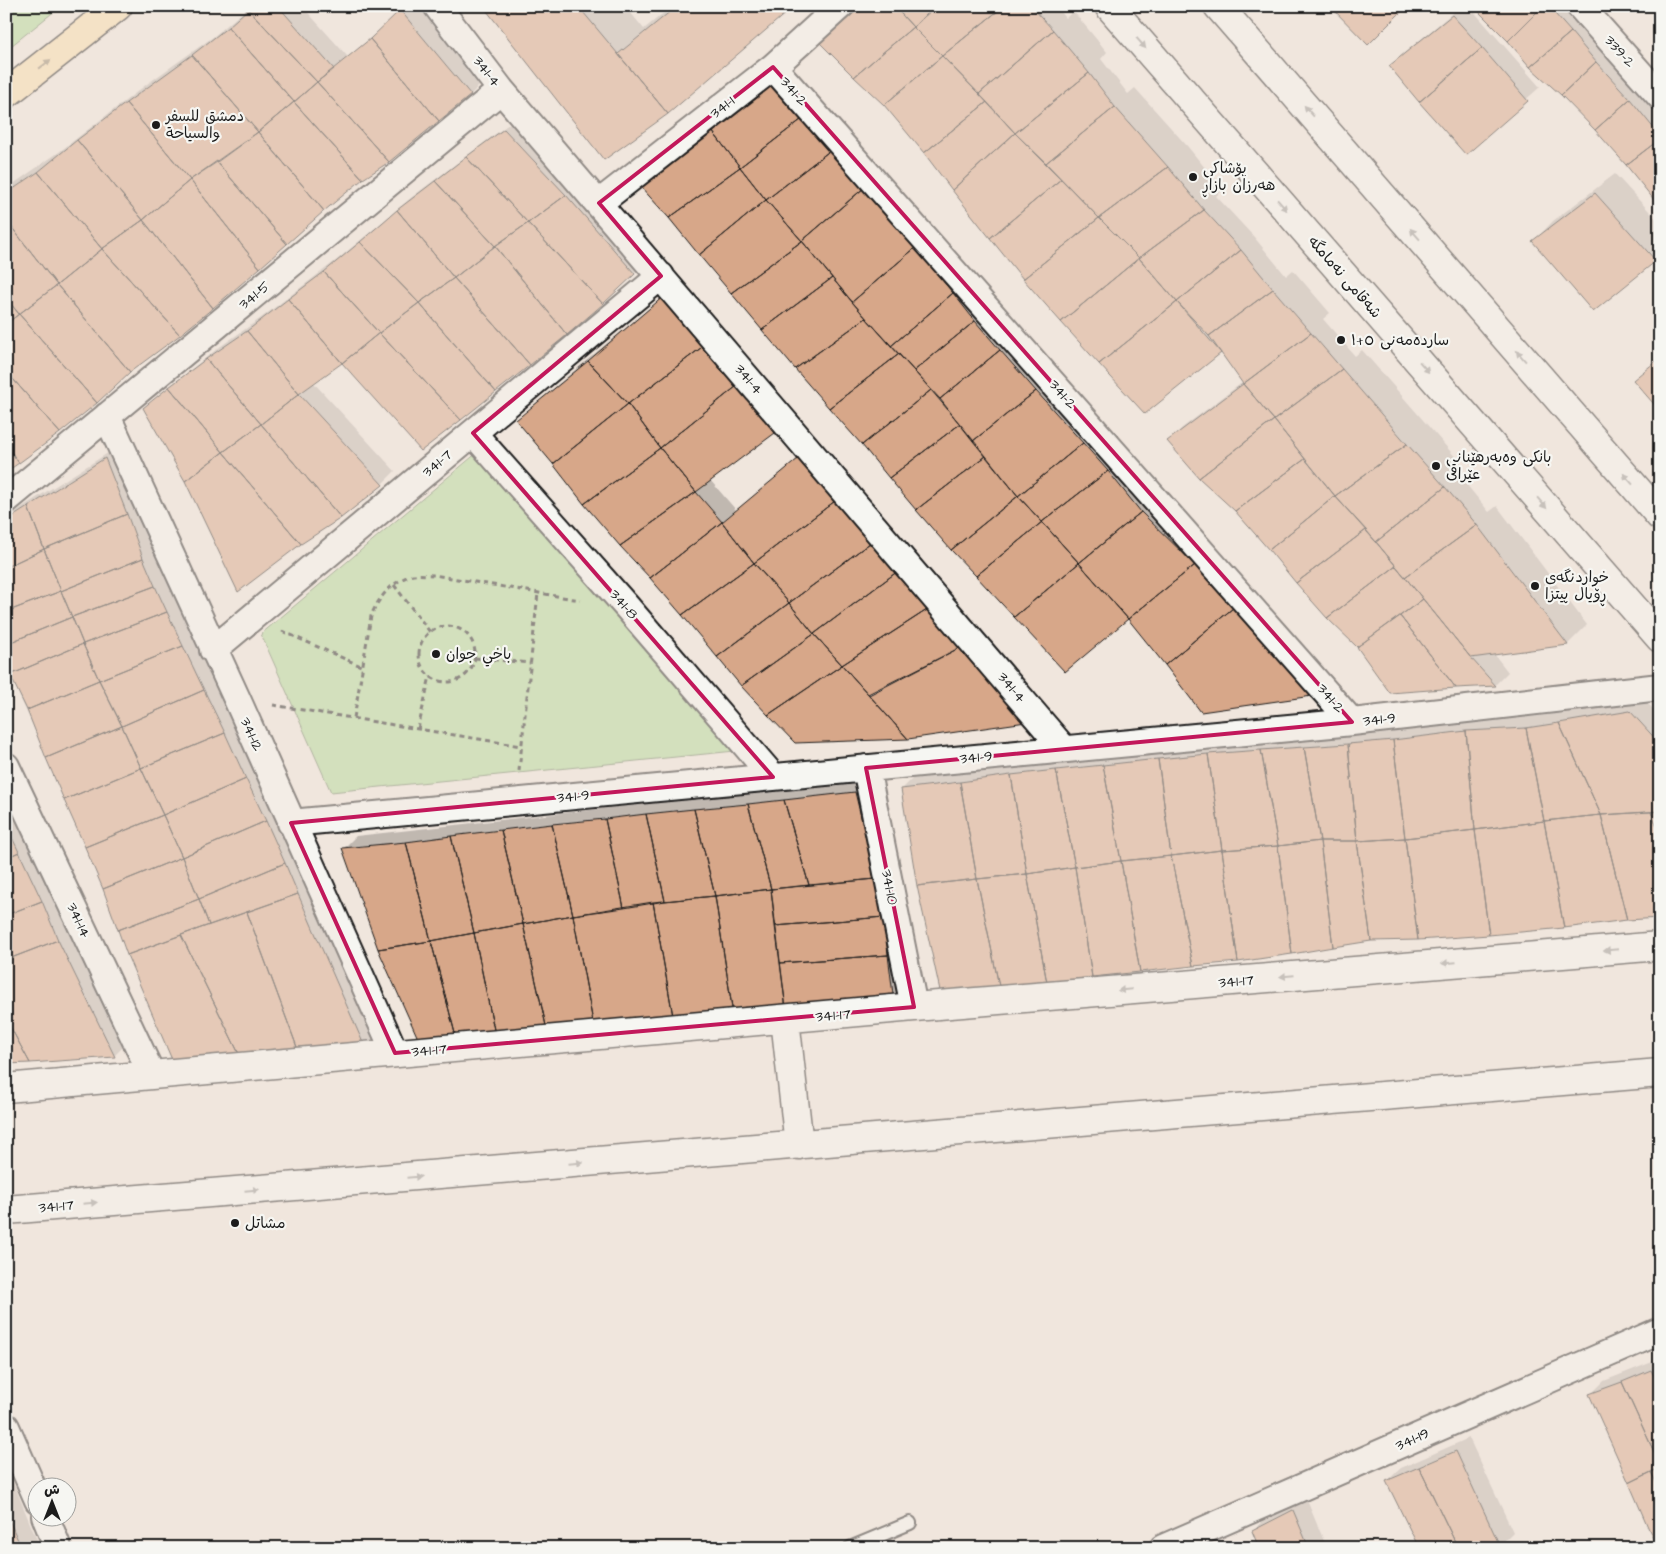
<svg xmlns="http://www.w3.org/2000/svg" width="1666" height="1554" viewBox="0 0 1666 1554" font-family="'Architects Daughter','Playpen Sans Arabic',sans-serif">
	<rect width="100%" height="100%" fill="#f0e6dd"/>
	<filter id="ink" filterUnits="userSpaceOnUse"><feTurbulence type="fractalNoise" baseFrequency=".02" numOctaves="2"/><feDisplacementMap in="SourceGraphic" scale="10" xChannelSelector="R" yChannelSelector="G"/><feConvolveMatrix kernelMatrix="1 2 1 2 8 2 1 2 1" color-interpolation-filters="sRGB"/></filter>
	<g filter="url(#ink)">
		<!-- green -->
		<path fill="#afd997" stroke="#667a5a" d="M10,6H61L6,50V9Z
			M478,452L735,751L331,792L261,634Z"/>
		<!-- shadow -->
		<path fill="#0003" fill-rule="evenodd" d="M250,6H302L348,57L384,26L405,6H421L484,81L471,94L388,161L362,178L130,371L6,471V189L59,152L147,84L213,37ZM194,176L195,177L189,183V180Z
			M485,6H625L644,29L672,6H792L667,113Z
			M862,6H1056L1066,18L1073,11L1107,52L1101,59L1128,94L1135,88L1188,147L1223,190L1216,196L1254,237L1286,276L1293,270L1330,313L1323,319L1355,356L1362,350L1464,467L1457,473L1489,512L1497,506L1587,625L1568,644L1494,654L1508,672L1495,685L1390,692L1358,646L1236,510L1169,441L1182,428L1243,382L1221,351L1146,413L991,237L885,104Z
			M1461,6H1469L1540,87L1466,153L1391,66L1404,53Z
			M1474,6H1573L1660,106V196L1627,164L1596,129Z
			M789,67L1324,682L1128,617L917,509L641,186Z
			M518,117L648,260L566,334L342,361L313,382L395,471L382,484L186,481L145,408L158,395L221,346L261,318L338,259L412,197Z
			M1615,174L1660,223V255L1593,311L1534,241L1553,221Z
			M678,284L787,419L774,432L710,480L736,510L813,446L1038,708L769,714L585,503L518,420L531,407ZM883,685L885,688L864,699L863,697Z
			M1660,357V409L1635,380Z
			M119,446L379,1037L366,1050L243,1061L86,846L6,665V517Z
			M1644,699L1660,717V917L902,789L915,776L1480,719L1540,716Z
			M868,779L907,987L894,1001L343,849L356,836Z
			M6,781L127,1043L114,1056L6,1063Z
			M1660,1359V1548L1591,1394L1604,1381Z
			M1469,1438L1513,1532L1500,1545L1493,1548L1387,1481L1401,1468Z
			M6,1465L34,1533L41,1548H6Z
			M1306,1498L1327,1548H1260L1253,1531L1266,1518Z"/>
		<!-- building -->
		<path fill="#d7a789" stroke="#1c1c1c" d="M253,6H278L334,69L317,82L248,9Z
			M483,6H578L668,114L604,160Z
			M677,6H794L668,114L618,54Z
			M862,6H894L913,27L854,77L820,43Z
			M894,6H936L913,27Z
			M936,6H1004L942,56L913,27Z
			M1004,6H1031L1053,30L979,94L942,56Z
			M1330,6H1407L1368,45Z
			M1480,6H1543L1508,41L1476,9Z
			M1543,6H1548L1571,32L1530,67L1508,41Z
			M248,9L317,82L294,102L228,27Z
			M400,10L471,95L439,121L370,39Z
			M1452,15L1482,48L1419,102L1389,66Z
			M228,27L294,102L258,132L192,55Z
			M913,27L942,56L884,105L854,77Z
			M1053,30L1089,73L1015,133L979,94Z
			M1571,32L1596,62L1561,95L1530,67Z
			M370,39L439,121L389,162L317,82Z
			M1482,48L1528,101L1466,155L1419,102Z
			M192,55L258,132L190,180L126,103Z
			M942,56L987,102L924,153L884,105Z
			M1596,62L1630,99L1595,130L1561,95Z
			M1089,73L1115,107L1046,163L1015,133Z
			M775,79L806,116L740,167L712,131Z
			M317,82L389,162L363,179L294,102Z
			M1630,99L1660,136V139L1626,165L1595,130Z
			M294,102L363,179L324,211L258,132Z
			M987,102L1015,133L952,190L924,153Z
			M126,103L190,180L143,220L77,140Z
			M1115,107L1168,167L1099,218L1046,163Z
			M806,116L832,149L766,200L740,167Z
			M504,129L566,195L528,223L466,157Z
			M712,131L740,167L669,218L640,186Z
			M258,132L324,211L287,244L217,162Z
			M1015,133L1061,179L990,238L952,190Z
			M1660,139V197L1655,201L1626,165Z
			M77,140L143,220L102,249L38,172Z
			M832,149L865,187L802,241L766,200Z
			M466,157L528,223L495,246L435,181Z
			M217,162L287,244L260,268L190,180Z
			M740,167L766,200L699,255L669,218Z
			M1168,167L1204,210L1139,258L1099,218Z
			M38,172L102,249L57,285L6,220V194Z
			M1061,179L1099,218L1023,279L990,238Z
			M190,180L260,268L213,308L143,220Z
			M435,181L495,246L454,278L397,210Z
			M865,187L915,248L852,302L802,241Z
			M1595,193L1656,261L1593,312L1532,241Z
			M566,195L635,274L603,304L528,223Z
			M766,200L802,241L731,293L699,255Z
			M397,210L454,278L419,303L360,242Z
			M1204,210L1241,250L1177,302L1139,258Z
			M1099,218L1139,258L1061,322L1023,279Z
			M6,220L57,285L19,314L6,298Z
			M143,220L213,308L180,335L102,249Z
			M528,223L603,304L567,335L495,246Z
			M802,241L832,278L762,330L731,293Z
			M360,242L419,303L379,333L324,272Z
			M495,246L567,335L530,365L454,278Z
			M915,248L953,293L891,346L852,302Z
			M102,249L180,335L130,372L57,285Z
			M1241,250L1273,289L1209,336L1177,302Z
			M1139,258L1177,302L1099,364L1061,322Z
			M324,272L379,333L342,363L288,299Z
			M454,278L530,365L496,392L419,303Z
			M832,278L866,318L795,369L762,330Z
			M57,285L130,372L97,403L19,314Z
			M1273,289L1311,333L1243,384L1209,336Z
			M953,293L975,321L914,371L891,346Z
			M664,296L706,344L628,404L588,361Z
			M6,298L19,314L6,324Z
			M288,299L342,363L299,394L247,331Z
			M1177,302L1221,353L1145,414L1099,364Z
			M419,303L496,392L461,420L379,333Z
			M19,314L97,403L60,433L6,371V324Z
			M866,318L899,354L829,408L795,369Z
			M975,321L1000,350L940,399L914,371Z
			M247,331L299,394L261,424L206,359Z
			M379,333L461,420L421,451L342,363Z
			M1311,333L1342,369L1274,420L1243,384Z
			M706,344L737,386L660,448L628,404Z
			M1000,350L1036,391L973,441L940,399Z
			M899,354L931,390L862,445L829,408Z
			M1660,358V411L1633,380Z
			M206,359L261,424L223,452L169,387Z
			M588,361L628,404L553,464L516,420Z
			M1342,369L1407,444L1335,496L1274,420Z
			M6,371L60,433L19,463L6,445Z
			M1243,384L1274,420L1199,478L1167,441Z
			M737,386L775,433L696,492L660,448Z
			M169,387L223,452L185,481L143,408Z
			M931,390L960,424L889,478L862,445Z
			M1036,391L1083,443L1018,496L973,441Z
			M299,394L383,485L341,518L261,424Z
			M628,404L660,448L584,504L553,464Z
			M1274,420L1305,459L1235,511L1199,478Z
			M261,424L341,518L301,544L223,452Z
			M960,424L986,456L916,510L889,478Z
			M1083,443L1108,471L1042,522L1018,496Z
			M1407,444L1445,487L1376,542L1335,496Z
			M6,445L19,463L6,472Z
			M660,448L696,492L620,546L584,504Z
			M223,452L301,544L238,592L185,481Z
			M986,456L1018,496L951,550L916,510Z
			M105,458L127,514L44,549L28,507Z
			M799,458L835,501L754,563L722,522Z
			M1305,459L1335,496L1269,550L1235,511Z
			M1108,471L1141,512L1079,563L1042,522Z
			M1445,487L1477,525L1405,577L1376,542Z
			M696,492L722,522L650,578L620,546Z
			M1018,496L1042,522L976,576L951,550Z
			M1335,496L1366,530L1296,583L1269,550Z
			M835,501L870,543L789,603L754,563Z
			M28,507L44,549L6,567V521Z
			M1141,512L1195,565L1128,619L1079,563Z
			M127,514L143,558L61,591L44,549Z
			M722,522L754,563L682,615L650,578Z
			M1042,522L1079,563L1014,617L976,576Z
			M1477,525L1568,645L1471,658L1405,577Z
			M1366,530L1396,566L1327,618L1296,583Z
			M870,543L898,571L814,634L789,603Z
			M44,549L61,591L6,612V567Z
			M143,558L155,586L72,617L61,591Z
			M754,563L789,603L717,657L682,615Z
			M1079,563L1128,619L1065,672L1014,617Z
			M1195,565L1233,608L1165,665L1128,619Z
			M1396,566L1423,599L1357,647L1327,618Z
			M898,571L930,608L842,665L814,634Z
			M155,586L167,612L83,644L72,617Z
			M61,591L72,617L6,644V612Z
			M1423,599L1471,658L1496,686L1456,688L1400,616Z
			M789,603L814,634L741,686L717,657Z
			M930,608L963,646L868,694L842,665Z
			M1233,608L1312,696L1201,712L1165,665Z
			M167,612L183,646L99,680L83,644Z
			M1400,616L1456,688L1390,693L1357,647Z
			M72,617L83,644L10,675L6,666V644Z
			M814,634L842,665L768,715L741,686Z
			M83,644L99,680L27,710L10,675Z
			M183,646L204,690L122,726L99,680Z
			M963,646L1026,722L908,739L869,695Z
			M842,665L869,695L908,739L795,743L768,715Z
			M99,680L122,726L46,758L27,710Z
			M204,690L225,733L141,768L122,726Z
			M1630,711L1660,744V811L1601,815L1559,723Z
			M1559,723L1601,815L1544,821L1526,728Z
			M122,726L141,768L64,800L46,758Z
			M1526,728L1544,821L1475,830L1466,731Z
			M1466,731L1475,830L1405,838L1393,740Z
			M225,733L246,779L163,815L141,768Z
			M1393,740L1405,838L1357,841L1348,744Z
			M1348,744L1357,841H1320L1304,747Z
			M1304,747L1320,841L1278,846L1261,750Z
			M1261,750L1278,846L1222,850L1208,754Z
			M1208,754L1222,850L1171,856L1158,759Z
			M1158,759L1171,856L1121,861L1103,765Z
			M1103,765L1121,861L1075,867L1056,770Z
			M141,768L163,815L85,847L64,800Z
			M1056,770L1075,867L1027,874L1011,775Z
			M1011,775L1027,874L977,879L960,782Z
			M246,779L266,821L182,857L163,815Z
			M960,782L977,879L917,886L901,789Z
			M855,792L876,879L809,885L784,800Z
			M784,800L809,885L771,889L748,804Z
			M748,804L771,889L715,896L694,809Z
			M694,809L715,896L665,901L646,814Z
			M1660,811V833L1651,812Z
			M1651,812L1660,833V918L1627,920L1601,815Z
			M646,814L665,901L624,908L605,819Z
			M163,815L182,857L103,889L85,847Z
			M1601,815L1627,920L1564,928L1544,821Z
			M605,819L624,908L573,915L552,824Z
			M266,821L285,863L199,899L182,857Z
			M1544,821L1564,928L1489,935L1475,830Z
			M552,824L573,915L523,924L501,830Z
			M6,825L19,852L6,858Z
			M501,830L523,924L474,933L451,836Z
			M1475,830L1489,935L1418,940L1405,838Z
			M451,836L474,933L431,941L406,842Z
			M1405,838L1418,940L1371,941L1357,841Z
			M1320,841L1333,947L1292,954L1278,846Z
			M1320,841H1357L1371,941L1333,947Z
			M406,842L431,941L378,949L342,848Z
			M1278,846L1292,954L1238,962L1222,850Z
			M1222,850L1238,962L1193,966L1171,856Z
			M19,852L42,901L6,915V858Z
			M1171,856L1193,966L1140,972L1121,861Z
			M182,857L199,899L118,930L103,889Z
			M1121,861L1140,972L1092,977L1075,867Z
			M285,863L298,894L209,925L199,899Z
			M1075,867L1092,977L1047,983L1027,874Z
			M1027,874L1047,983L1000,991L977,879Z
			M876,879L884,917L775,926L771,889Z
			M977,879L1000,991L941,995L917,886Z
			M771,889L786,1009L733,1014L715,896Z
			M298,894L367,1052L301,1058L247,912Z
			M715,896L733,1014L674,1022L653,902Z
			M199,899L209,925L127,955L118,930Z
			M42,901L58,940L6,960V915Z
			M653,902L674,1022L595,1033L573,915Z
			M247,912L301,1058L243,1062L181,935Z
			M573,915L595,1033L549,1039L523,924Z
			M884,917L888,955L780,963L775,926Z
			M523,924L549,1039L497,1044L474,933Z
			M474,933L497,1044L458,1045L431,941Z
			M181,935L243,1062H173L127,955Z
			M58,940L115,1057L30,1063L6,1019V960Z
			M431,941L458,1045H421L378,949Z
			M888,955L894,1002L786,1009L780,963Z
			M6,1019L30,1063L6,1064Z
			M1651,1370L1660,1388V1465L1622,1382Z
			M1622,1382L1660,1465V1468L1629,1483L1589,1394Z
			M1456,1451L1500,1546L1496,1548H1458L1419,1467Z
			M1419,1467L1458,1548H1419L1386,1481Z
			M1660,1468V1490L1651,1472Z
			M1651,1472L1660,1490V1548H1657L1629,1483Z
			M1293,1510L1309,1548H1259L1252,1531Z
			M6,1513L21,1547L6,1548Z"/>
		<g fill="none" stroke-linecap="round" stroke-linejoin="round">
			<!-- service casing -->
			<g stroke="#1c1c1c" stroke-width="16">
				<path id="service" d="M850,1548L910,1523"/>
			</g>
			<!-- minor casing -->
			<g stroke="#1c1c1c" stroke-width="30">
				<path id="minor" d="M437,6L501,90L1064,749
					M1580,6L1660,96
					M773,67L1352,722
					M599,203L773,67L840,6
					M107,416L237,699L395,1053
					M473,433L627,607L773,777
					M6,500L501,90
					M213,650L661,276
					M6,766L152,1075
					M866,768L914,1007
					M291,823L1352,722L1660,687
					M6,1427L38,1500
					M45,1516L58,1548
					M1163,1548L1660,1331"/>
			</g>
			<!-- tertiary casing -->
			<g stroke="#1c1c1c" stroke-width="31">
				<path id="tertiary" d="M785,1019L799,1145
					M6,1088L914,1007L1660,946
					M6,1210L1660,1073"/>
			</g>
			<!-- secondary casing -->
			<g stroke="#1c1c1c" stroke-width="31">
				<path id="secondary" d="M1109,6L1660,638
					M1218,6L1660,516"/>
			</g>
			<!-- trunk casing -->
			<g stroke="#1c1c1c" stroke-width="31">
				<path id="trunk" d="M6,94L118,6"/>
			</g>
			<!-- path -->
			<path stroke="#1c1c1c" stroke-width="3" stroke-dasharray="5 4" stroke-linecap="butt" d="M394,585L430,632
				M419 654a28 28 0 1 1 56 0a28 28 0 1 1-56 0Z
				M282,631L361,666
				M475,658L530,663
				M273,705L521,746
				M354,718L371,616C378,598 393,580 413,575C420,574 427,575 434,575L580,600
				M418,729L430,676
				M519,771L538,593"/>
			<!-- service -->
			<use href="#service" stroke="#f6f6f2" stroke-width="12"/>
			<!-- minor -->
			<use href="#minor" stroke="#f6f6f2" stroke-width="26"/>
			<!-- tertiary -->
			<use href="#tertiary" stroke="#f6f6f2" stroke-width="28"/>
			<!-- secondary -->
			<use href="#secondary" stroke="#f6f6f2" stroke-width="28"/>
			<!-- trunk -->
			<use href="#trunk" stroke="#f9ddab" stroke-width="28"/>
		</g>
		<!-- one-way arrows -->
		<defs><path id="oneway-solid" d="M-6-.8H1V-3.2L6.5 0L1 3.2V.8H-6Z" transform="scale(1.25)"/></defs>
		<g fill="#949492">
			<use href="#oneway-solid" transform="translate(1141 43) rotate(49)"/>
			<use href="#oneway-solid" transform="translate(1309 111) rotate(-131)"/>
			<use href="#oneway-solid" transform="translate(1282 205) rotate(49)"/>
			<use href="#oneway-solid" transform="translate(1415 234) rotate(-131)"/>
			<use href="#oneway-solid" transform="translate(1521 356) rotate(-131)"/>
			<use href="#oneway-solid" transform="translate(1424 367) rotate(49)"/>
			<use href="#oneway-solid" transform="translate(1628 479) rotate(-131)"/>
			<use href="#oneway-solid" transform="translate(1542 503) rotate(49)"/>
			<use href="#oneway-solid" transform="translate(1611 950) rotate(175)"/>
			<use href="#oneway-solid" transform="translate(1449 963) rotate(175)"/>
			<use href="#oneway-solid" transform="translate(1287 976) rotate(175)"/>
			<use href="#oneway-solid" transform="translate(1125 990) rotate(175)"/>
			<use href="#oneway-solid" transform="translate(576 1163) rotate(-5)"/>
			<use href="#oneway-solid" transform="translate(414 1177) rotate(-5)"/>
			<use href="#oneway-solid" transform="translate(252 1190) rotate(-5)"/>
			<use href="#oneway-solid" transform="translate(90 1203) rotate(-5)"/>
		</g>
		<use fill="#96866b" href="#oneway-solid" transform="translate(45 64) rotate(-38)"/>
	</g>
	<!-- marked area -->
	<path d="M0 0H1666V1554H0ZM773,67L1352,722L866,768L914,1007L395,1053L291,823L773,777L473,433L661,276L599,203Z" fill="#f0e6dd" fill-opacity=".55" fill-rule="evenodd"/>
	<path fill="none" stroke="#c2185b" stroke-width="4" stroke-linejoin="round" d="M773,67L1352,722L866,768L914,1007L395,1053L291,823L773,777L473,433L661,276L599,203Z"/>
	<!-- markers -->
	<g fill="#1c1c1c" stroke="#f6f6f2" stroke-width="2">
		<circle cx="156" cy="125" r="5"/>
		<circle cx="1193" cy="177" r="5"/>
		<circle cx="1341" cy="340" r="5"/>
		<circle cx="1436" cy="466" r="5"/>
		<circle cx="1535" cy="586" r="5"/>
		<circle cx="436" cy="654" r="5"/>
		<circle cx="235" cy="1223" r="5"/>
	</g>
	<g text-anchor="middle" stroke-width="4.5" stroke-linejoin="round" paint-order="stroke">
		<!-- street labels -->
		<g font-size="15" fill="#1c1c1c" stroke="#f6f6f2">
			<text transform="translate(1620 51) rotate(48)" y="5">339-2</text>
			<text transform="translate(487 71) rotate(52)" y="5">341-4</text>
			<text transform="translate(794 91) rotate(49)" y="5">341-2</text>
			<text transform="translate(722 107) rotate(-38)" y="5">341-1</text>
			<text transform="translate(1345 277) rotate(49)" y="5">شەقامی نەمامگە</text>
			<text transform="translate(254 295) rotate(-40)" y="5">341-5</text>
			<text transform="translate(749 379) rotate(50)" y="5">341-4</text>
			<text transform="translate(1063 394) rotate(49)" y="5">341-2</text>
			<text transform="translate(437 463) rotate(-40)" y="5">341-7</text>
			<text transform="translate(624 604) rotate(49)" y="5">341-8</text>
			<text transform="translate(1012 687) rotate(50)" y="5">341-4</text>
			<text transform="translate(1331 698) rotate(49)" y="5">341-2</text>
			<text transform="translate(1379 719) rotate(-6)" y="5">341-9</text>
			<text transform="translate(252 734) rotate(66)" y="5">341-12</text>
			<text transform="translate(976 757) rotate(-5)" y="5">341-9</text>
			<text transform="translate(573 796) rotate(-5)" y="5">341-9</text>
			<text transform="translate(890 887) rotate(79)" y="5">341-10</text>
			<text transform="translate(79 920) rotate(65)" y="5">341-14</text>
			<text transform="translate(1236 981) rotate(-5)" y="5">341-17</text>
			<text transform="translate(833 1015) rotate(-5)" y="5">341-17</text>
			<text transform="translate(429 1050) rotate(-5)" y="5">341-17</text>
			<text transform="translate(56 1206) rotate(-5)" y="5">341-17</text>
			<text transform="translate(1412 1439) rotate(-24)" y="5">341-19</text>
		</g>
		<!-- poi labels -->
		<g font-size="15" fill="#1c1c1c" stroke="#f6f6f2" text-anchor="start">
			<text x="166" y="121">دمشق للسفر<tspan x="166" dy="17">والسياحة</tspan></text>
			<text x="1203" y="173">پۆشاکی<tspan x="1203" dy="17">هەرزان بازاڕ</tspan></text>
			<text x="1351" y="345">ساردەمەنی ٥+١</text>
			<text x="1446" y="462">بانکی وەبەرهێنانی<tspan x="1446" dy="17">عێراقی</tspan></text>
			<text x="1545" y="582">خواردنگەی<tspan x="1545" dy="17">ڕۆیال پیتزا</tspan></text>
			<text x="446" y="659">باخي جوان</text>
			<text x="245" y="1228">مشاتل</text>
		</g>
	</g>
	<!-- margin -->
	<rect width="1666" height="1554" fill="none" stroke="#f6f6f2" stroke-width="25"/>
	<rect x="12" y="12" width="1641" height="1529" fill="none" stroke="#1c1c1c" stroke-width="2" filter="url(#ink)"/>
	<!-- north arrow -->
	<g transform="translate(52 1502)"><circle r="24" fill="#f6f6f2" stroke="#9f9f9c"/>
	<path d="M0-4L9 19L0 12L-9 19Z" fill="#1c1c1c"/>
	<text y="-8" font-size="14" font-weight="bold" text-anchor="middle" fill="#1c1c1c">ش</text>
	</g>
</svg>
